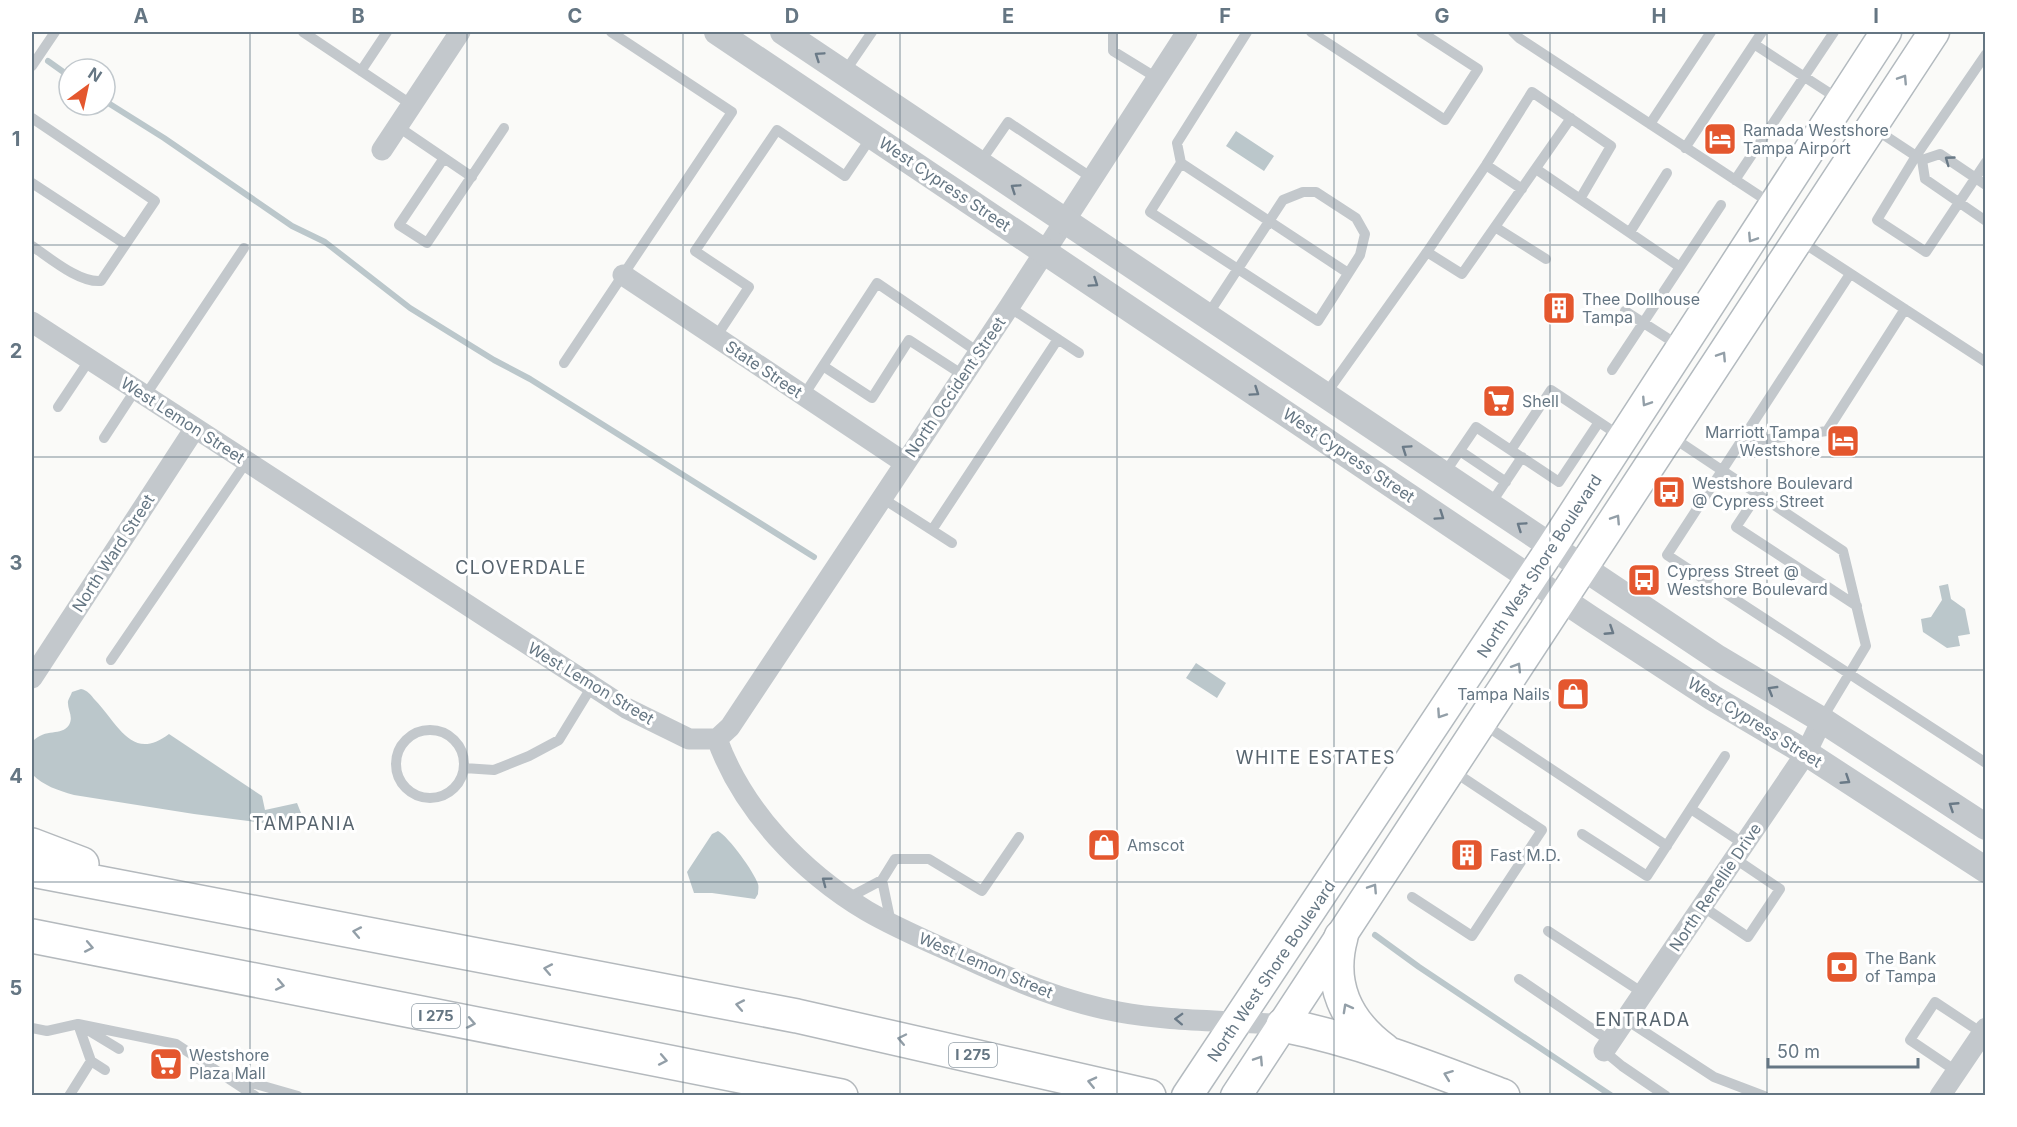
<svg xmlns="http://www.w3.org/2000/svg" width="2017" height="1127" viewBox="0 0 2017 1127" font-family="Inter,sans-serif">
	<rect width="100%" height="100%" fill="#fafaf8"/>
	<!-- water -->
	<path fill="#bbc7cb" d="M1236,131L1274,156L1264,171L1226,146Z
		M1948,584L1951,599L1965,609L1970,634L1958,636L1960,646L1947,648L1923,632L1921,619L1931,617L1942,600L1939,586Z
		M1196,663L1226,683L1217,698L1186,678Z
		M81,689C87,690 91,695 95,700C119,725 132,762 169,734L262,796L265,810L297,803L303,818L290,824H271L194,814L74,795C57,790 44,786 32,774V742C46,727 61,737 69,725C74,716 67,710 68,701C69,698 71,695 72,692Z
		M718,831C729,837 754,872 758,884C759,887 758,891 758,894L755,899L712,893H694L687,872L712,834Z"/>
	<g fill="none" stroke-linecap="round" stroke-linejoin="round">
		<!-- stream -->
		<path stroke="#bbc7cb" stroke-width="6" d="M48,61L69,76
			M105,101L164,138L292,226L325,242L410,308L494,360L530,379L814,557
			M1375,935L1419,967L1612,1096"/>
		<!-- secondary casing -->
		<g stroke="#b3babf" stroke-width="33">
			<path id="secondary" d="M1187,1096L1552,547L1886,32
				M1236,1096L1934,32"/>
		</g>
		<!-- motorway casing -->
		<g stroke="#b4b9bd" stroke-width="36">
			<path id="motorway" d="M32,845L82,864
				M32,870L797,1016L1149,1096
				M32,936L841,1096
				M1341,937C1328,984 1346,1022 1384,1050
				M1283,1025C1359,1040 1430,1068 1503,1096"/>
		</g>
		<!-- service -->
		<path stroke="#c3c8cc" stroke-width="10" d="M303,32L412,105
			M1113,32V51L1157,78
			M1247,32L1177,143L1181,163L1348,273
			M1311,32L1445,120L1478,69L1421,32
			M1513,32L1519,38L1772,204
			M1754,44L1840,100
			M1986,54L1916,156L1877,220L1926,252L1986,162
			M32,66L55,32
			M361,71L387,32
			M844,73L872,32
			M32,118L155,201L101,281C79,283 50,258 32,246
			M1650,124L1711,32
			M397,126L472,177
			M1872,127L1922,160L1925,179L1986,221
			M1685,148L1762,32
			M444,158L399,225L427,243L504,128
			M1922,160L1940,154L1986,185
			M1181,163L1150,212L1318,321L1360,255L1365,234L1356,218L1316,192H1303L1283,200L1207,316
			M979,164L1008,122L1092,178
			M1486,165L1522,189
			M1536,169L1680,267
			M1735,180L1834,32
			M32,183L125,244
			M1495,227L1546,259
			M1630,232L1667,173
			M1799,240L1986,362
			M1427,252L1462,274L1571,118
			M1850,274L1667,555L1986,763
			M1009,307L1079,353
			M1625,311L1681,347
			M716,337L749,287L695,251L777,130L845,176L872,136
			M564,363L732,112L611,32
			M823,366L872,398L909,340L963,375
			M1612,370L1721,205
			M804,395L877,283L978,352
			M1325,395L1427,252L1486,165L1532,92L1611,146L1580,199
			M145,396L244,248
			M58,407L90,359
			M1672,437L1843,551L1866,646L1822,719
			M104,438L136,389
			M1740,443L1827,431L1905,309
			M1511,450L1551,390L1620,436
			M1460,451L1506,482
			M1444,474L1476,427L1559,482L1599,422
			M1758,494L1736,527L1857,606
			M882,498L952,543
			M1490,505L1522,457
			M932,530L1058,339
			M111,660L247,461
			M1482,723L1667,846
			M396 764a34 34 0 1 1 68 0a34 34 0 1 1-68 0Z
			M464,768L494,770L529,756L559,740L592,686
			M1691,809L1744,844
			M1582,834L1647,876L1725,756
			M882,880L891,923
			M1412,897L1472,936L1542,830L1453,771
			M848,898L882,880L895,859H929L982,891L1019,837
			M1702,906L1748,937L1780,889L1734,858
			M1548,931L1643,993
			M1519,979L1610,1041
			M1625,1019L1714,1077L1764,1096
			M32,1028L47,1031L78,1024L176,1044L255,1096
			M86,1029L119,1049
			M1604,1051L1622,1066L1666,1096
			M91,1061L105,1070
			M1956,1071L1910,1040L1935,1002L1982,1033
			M231,1077L298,1096
			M69,1096L91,1061L78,1024"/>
		<!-- minor -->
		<path stroke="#c3c8cc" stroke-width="21" d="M382,150L460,32
			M623,275L905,463
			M32,322L626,708L689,739H717
			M32,678L195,428
			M717,739L730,727L1009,307L1187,32
			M717,739C743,811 802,872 867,911C898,929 932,943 965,958C1015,981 1065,1002 1119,1012C1173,1022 1228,1020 1283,1025
			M1604,1051L1806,753L1822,720
			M1940,1096L1986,1028"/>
		<!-- tertiary -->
		<path stroke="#c3c8cc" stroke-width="26" d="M717,32L1590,618L1713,698L1806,753L1986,870
			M783,32L1609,585L1718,658L1822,720L1986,827"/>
		<!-- secondary -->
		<use href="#secondary" stroke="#fff" stroke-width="30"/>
		<!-- motorway -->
		<use href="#motorway" stroke="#fff" stroke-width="33"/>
	</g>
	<!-- one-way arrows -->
	<defs><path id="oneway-chevron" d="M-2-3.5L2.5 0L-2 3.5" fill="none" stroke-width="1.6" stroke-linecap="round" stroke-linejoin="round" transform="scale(1.5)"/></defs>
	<g stroke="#6a7a87">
		<use href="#oneway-chevron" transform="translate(819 56) rotate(-146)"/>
		<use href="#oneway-chevron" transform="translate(1949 160) rotate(-144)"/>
		<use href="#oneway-chevron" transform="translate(1015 188) rotate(-146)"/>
		<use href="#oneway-chevron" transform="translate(1094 283) rotate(34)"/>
		<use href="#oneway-chevron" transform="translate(1255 392) rotate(34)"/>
		<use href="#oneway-chevron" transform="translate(1406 449) rotate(-146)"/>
		<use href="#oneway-chevron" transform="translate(1440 516) rotate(34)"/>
		<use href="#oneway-chevron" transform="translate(1521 526) rotate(-146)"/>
		<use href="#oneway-chevron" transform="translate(1610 631) rotate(33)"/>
		<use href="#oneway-chevron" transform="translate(1772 690) rotate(-149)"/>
		<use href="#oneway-chevron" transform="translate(1846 780) rotate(33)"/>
		<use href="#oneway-chevron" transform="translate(1953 806) rotate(-147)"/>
		<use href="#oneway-chevron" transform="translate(826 881) rotate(-143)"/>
		<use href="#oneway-chevron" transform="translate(1179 1019) rotate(-178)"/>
	</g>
	<g stroke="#939fa8">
		<use href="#oneway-chevron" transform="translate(1903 79) rotate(-57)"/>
		<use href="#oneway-chevron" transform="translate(1752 238) rotate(123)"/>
		<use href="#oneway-chevron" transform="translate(1722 356) rotate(-57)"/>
		<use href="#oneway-chevron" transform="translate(1646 402) rotate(123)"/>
		<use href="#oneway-chevron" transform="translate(1616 519) rotate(-57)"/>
		<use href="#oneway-chevron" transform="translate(1517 667) rotate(-58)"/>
		<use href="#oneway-chevron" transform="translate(1441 714) rotate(124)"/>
		<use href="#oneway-chevron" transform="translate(1373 888) rotate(-57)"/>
		<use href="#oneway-chevron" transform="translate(357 932) rotate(-169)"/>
		<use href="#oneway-chevron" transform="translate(89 947) rotate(11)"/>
		<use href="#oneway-chevron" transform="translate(548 969) rotate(-169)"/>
		<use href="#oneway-chevron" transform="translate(280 985) rotate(11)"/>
		<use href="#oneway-chevron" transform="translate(740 1005) rotate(-169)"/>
		<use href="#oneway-chevron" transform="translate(1347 1008) rotate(-119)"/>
		<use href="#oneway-chevron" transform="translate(471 1023) rotate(11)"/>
		<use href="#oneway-chevron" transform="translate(902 1039) rotate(-168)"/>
		<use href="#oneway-chevron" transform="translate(663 1060) rotate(11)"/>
		<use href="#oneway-chevron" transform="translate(1259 1060) rotate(-57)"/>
		<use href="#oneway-chevron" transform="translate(1448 1075) rotate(-159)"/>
		<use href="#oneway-chevron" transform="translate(1092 1082) rotate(-167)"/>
	</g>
	<!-- grid -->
	<path fill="none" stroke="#657683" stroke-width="1.5" stroke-opacity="0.55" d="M250,32V1096M467,32V1096M683,32V1096M900,32V1096M1117,32V1096M1334,32V1096M1550,32V1096M1767,32V1096M32,245H1986M32,457H1986M32,670H1986M32,882H1986"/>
	<!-- icons -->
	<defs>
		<g id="hotel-square" transform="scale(1.725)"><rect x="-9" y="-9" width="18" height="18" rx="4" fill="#e4572e" stroke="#fff"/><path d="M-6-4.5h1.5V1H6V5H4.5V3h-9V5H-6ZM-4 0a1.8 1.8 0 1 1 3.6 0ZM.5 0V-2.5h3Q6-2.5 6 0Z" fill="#fff"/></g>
		<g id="building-square" transform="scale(1.725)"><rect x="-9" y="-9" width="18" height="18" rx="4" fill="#e4572e" stroke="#fff"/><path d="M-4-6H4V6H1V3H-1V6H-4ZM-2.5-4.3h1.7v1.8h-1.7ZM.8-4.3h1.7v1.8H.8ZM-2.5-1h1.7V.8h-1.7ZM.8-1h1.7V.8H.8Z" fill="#fff"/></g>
		<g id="supermarket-square" transform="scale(1.725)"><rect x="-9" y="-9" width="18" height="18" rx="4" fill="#e4572e" stroke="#fff"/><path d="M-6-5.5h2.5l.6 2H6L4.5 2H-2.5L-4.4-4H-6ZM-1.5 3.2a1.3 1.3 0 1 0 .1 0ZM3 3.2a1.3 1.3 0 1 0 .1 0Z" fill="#fff"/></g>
		<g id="bus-square" transform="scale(1.725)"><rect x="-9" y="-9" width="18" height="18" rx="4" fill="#e4572e" stroke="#fff"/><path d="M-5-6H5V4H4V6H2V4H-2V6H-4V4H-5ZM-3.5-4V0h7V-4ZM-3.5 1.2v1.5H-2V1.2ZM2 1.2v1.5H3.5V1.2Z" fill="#fff"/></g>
		<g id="shop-square" transform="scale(1.725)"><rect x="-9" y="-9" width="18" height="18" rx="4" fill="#e4572e" stroke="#fff"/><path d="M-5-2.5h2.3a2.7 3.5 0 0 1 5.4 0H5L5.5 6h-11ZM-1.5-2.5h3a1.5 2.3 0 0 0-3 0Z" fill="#fff"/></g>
		<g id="bank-square" transform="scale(1.725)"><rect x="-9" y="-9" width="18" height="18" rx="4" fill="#e4572e" stroke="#fff"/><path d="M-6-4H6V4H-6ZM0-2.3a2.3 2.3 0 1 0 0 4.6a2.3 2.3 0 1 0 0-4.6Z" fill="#fff"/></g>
	</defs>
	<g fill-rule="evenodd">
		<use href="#hotel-square" x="1720" y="139"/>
		<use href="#building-square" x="1559" y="308"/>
		<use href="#supermarket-square" x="1499" y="401"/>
		<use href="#hotel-square" x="1843" y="441"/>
		<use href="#bus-square" x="1669" y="492"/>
		<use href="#bus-square" x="1644" y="580"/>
		<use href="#shop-square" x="1573" y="694"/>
		<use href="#shop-square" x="1104" y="845"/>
		<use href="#building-square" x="1467" y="855"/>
		<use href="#bank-square" x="1842" y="967"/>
		<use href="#supermarket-square" x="166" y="1064"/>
	</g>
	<g text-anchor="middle" stroke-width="6" stroke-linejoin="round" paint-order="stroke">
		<!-- shield labels -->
		<g fill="#fff" stroke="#939fa8" stroke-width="1.5">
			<rect x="412" y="1004" width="48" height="24" rx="4.5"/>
			<rect x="949" y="1043" width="48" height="24" rx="4.5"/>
		</g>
		<g font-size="15" font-weight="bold" fill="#657683">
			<text x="436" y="1021">I 275</text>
			<text x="973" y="1060">I 275</text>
		</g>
		<!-- poi labels -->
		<g font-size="16" fill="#657683" stroke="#fff" text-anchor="start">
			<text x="1743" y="136">Ramada Westshore<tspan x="1743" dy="18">Tampa Airport</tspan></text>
			<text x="1582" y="305">Thee Dollhouse<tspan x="1582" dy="18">Tampa</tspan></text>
			<text x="1522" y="407">Shell</text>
			<text x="1820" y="438" text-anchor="end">Marriott Tampa<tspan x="1820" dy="18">Westshore</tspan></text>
			<text x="1692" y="489">Westshore Boulevard<tspan x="1692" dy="18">@ Cypress Street</tspan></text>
			<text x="1667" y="577">Cypress Street @<tspan x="1667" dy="18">Westshore Boulevard</tspan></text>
			<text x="1550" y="700" text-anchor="end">Tampa Nails</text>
			<text x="1127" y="851">Amscot</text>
			<text x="1490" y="861">Fast M.D.</text>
			<text x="1865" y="964">The Bank<tspan x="1865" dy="18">of Tampa</tspan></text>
			<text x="189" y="1061">Westshore<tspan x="189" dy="18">Plaza Mall</tspan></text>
		</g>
		<!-- street labels -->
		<g font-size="16" fill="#657683" stroke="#fff">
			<text transform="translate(945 184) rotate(34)" y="6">West Cypress Street</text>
			<text transform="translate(764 369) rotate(34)" y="6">State Street</text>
			<text transform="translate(955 387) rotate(-56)" y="6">North Occident Street</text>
			<text transform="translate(183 420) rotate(33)" y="6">West Lemon Street</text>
			<text transform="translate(1349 455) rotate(34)" y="6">West Cypress Street</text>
			<text transform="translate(113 553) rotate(-57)" y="6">North Ward Street</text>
			<text transform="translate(1539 566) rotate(-57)" y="6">North West Shore Boulevard</text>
			<text transform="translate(591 683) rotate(31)" y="6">West Lemon Street</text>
			<text transform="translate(1755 722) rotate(32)" y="6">West Cypress Street</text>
			<text transform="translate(1715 887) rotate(-56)" y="6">North Renellie Drive</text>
			<text transform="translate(986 965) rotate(23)" y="6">West Lemon Street</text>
			<text transform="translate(1271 971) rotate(-56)" y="6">North West Shore Boulevard</text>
		</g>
		<!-- neighbourhood labels -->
		<g font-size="18" letter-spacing="1.5" fill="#57646e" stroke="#fff">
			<text x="521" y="574">CLOVERDALE</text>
			<text x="1316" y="764">WHITE ESTATES</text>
			<text x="304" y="830">TAMPANIA</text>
			<text x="1643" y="1026">ENTRADA</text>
		</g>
	</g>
	<!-- border -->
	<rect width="2017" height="1127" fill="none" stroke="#ffffff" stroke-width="66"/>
	<!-- north arrow -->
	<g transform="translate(87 87) rotate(33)"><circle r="28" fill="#ffffff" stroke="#c1c8cd" stroke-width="1.5"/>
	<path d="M0-4.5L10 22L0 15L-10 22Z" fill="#e4572e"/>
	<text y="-9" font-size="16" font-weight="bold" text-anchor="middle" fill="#657683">N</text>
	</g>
	<!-- scale -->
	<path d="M1768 1058v9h150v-9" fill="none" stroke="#657683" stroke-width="3"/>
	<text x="1777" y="1058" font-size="18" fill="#657683" stroke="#ffffff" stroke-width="4.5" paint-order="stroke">50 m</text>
	<rect x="33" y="33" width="1951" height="1061" fill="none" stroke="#657683" stroke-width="2"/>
	<g font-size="20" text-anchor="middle" font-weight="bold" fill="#657683">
		<text x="141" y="23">A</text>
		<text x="358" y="23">B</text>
		<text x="575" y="23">C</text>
		<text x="792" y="23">D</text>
		<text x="1008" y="23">E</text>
		<text x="1225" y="23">F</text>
		<text x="1442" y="23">G</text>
		<text x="1659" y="23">H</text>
		<text x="1876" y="23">I</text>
		<text x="16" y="146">1</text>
		<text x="16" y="358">2</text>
		<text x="16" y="570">3</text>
		<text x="16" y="783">4</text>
		<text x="16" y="995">5</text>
	</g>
</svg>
